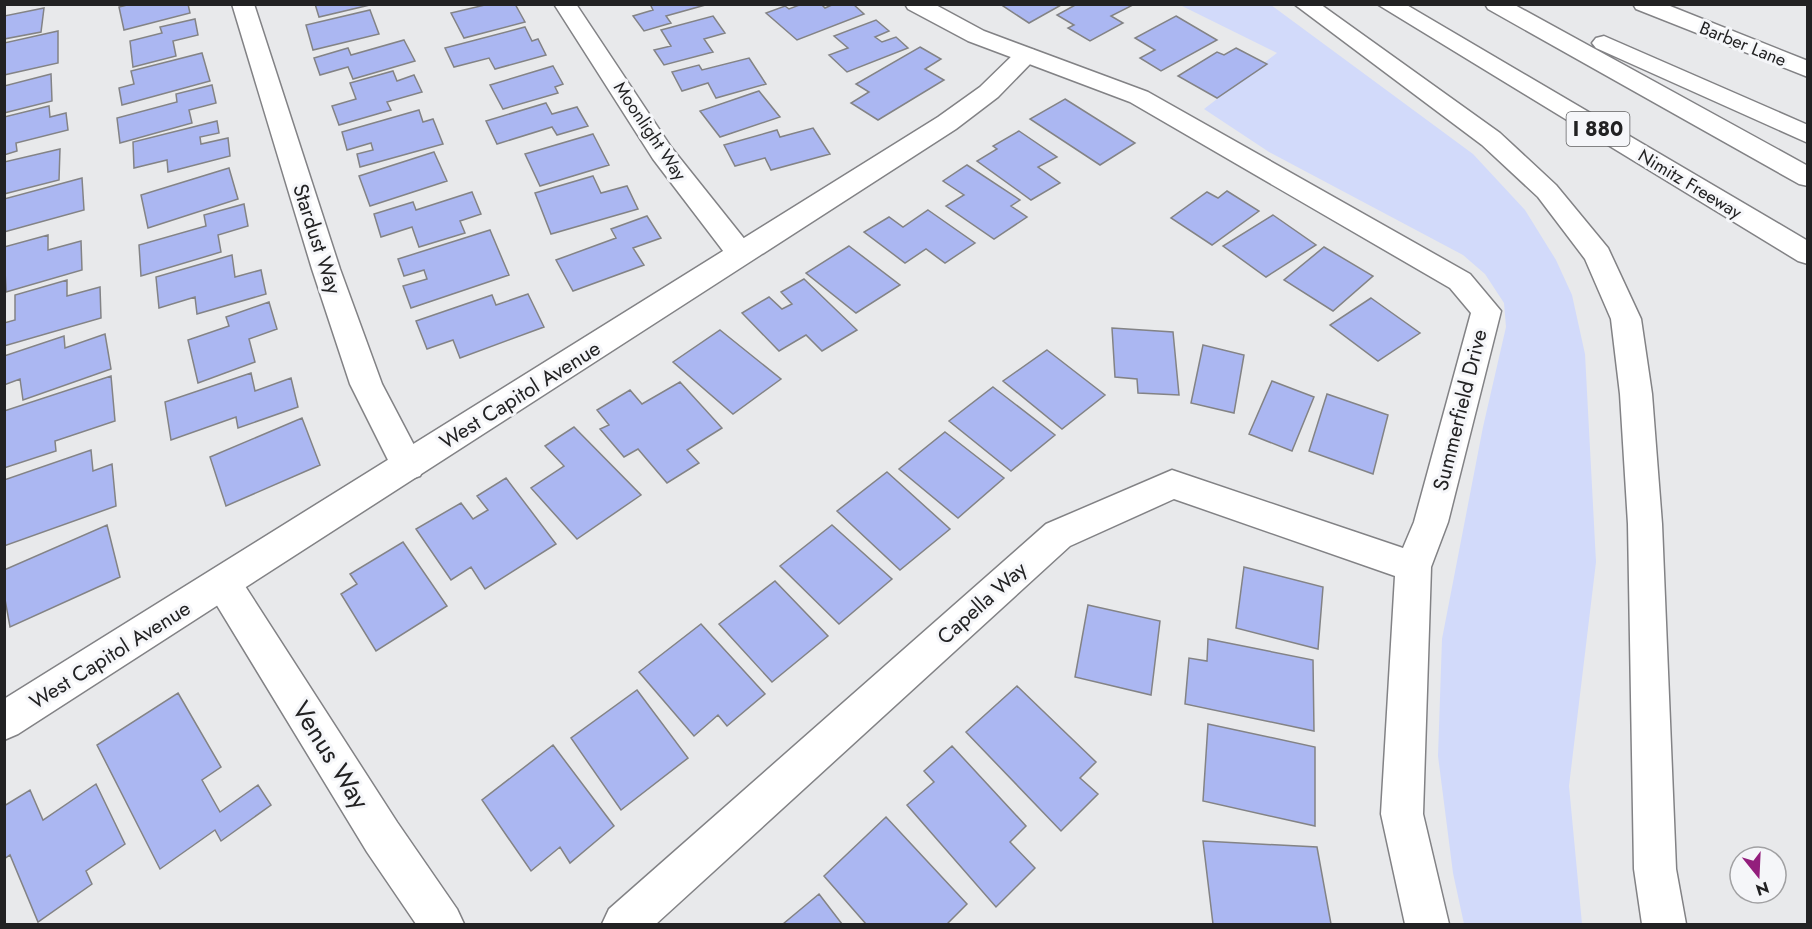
<svg xmlns="http://www.w3.org/2000/svg" width="1812" height="929" viewBox="0 0 1812 929" font-family="Jost,sans-serif">
	<rect width="100%" height="100%" fill="#e8e9eb"/>
	<!-- green -->
	<path fill="#d2dafa" d="M1180,5H1271L1473,154L1525,210L1556,260L1572,295L1585,354L1596,562L1569,786L1582,924H1464L1453,873L1438,756L1442,639L1483,427L1506,327L1504,303L1485,274L1463,255L1269,152L1204,109L1277,53Z"/>
	<!-- building -->
	<path fill="#abb7f2" stroke="#838385" stroke-width="1.5" d="M131,4H188L190,13L124,30L119,7Z
		M315,4H374L319,17Z
		M489,4H515L525,22L464,38L451,13Z
		M650,4H709L666,16L671,23L644,31L633,16L653,10Z
		M802,4H821L825,8L834,4H853L864,14L797,40L766,13L785,6L789,9Z
		M1000,4H1063L1029,23Z
		M1077,4H1128L1131,6L1111,16L1123,23L1090,41L1068,28L1074,25L1057,15Z
		M44,8L41,32L4,39V16Z
		M370,10L379,34L313,50L306,25Z
		M713,16L725,33L704,39L713,52L664,65L654,50L671,46L661,30Z
		M1176,16L1217,40L1161,71L1140,58L1155,50L1135,38Z
		M195,19L198,35L173,41L176,56L133,67L130,41L162,33L160,27Z
		M876,20L889,31L875,37L882,42L896,37L908,48L847,72L829,55L848,48L834,36Z
		M525,27L532,41L538,39L546,55L495,69L489,58L454,67L445,48Z
		M58,31V63L4,75V43Z
		M404,40L415,61L353,79L348,67L320,75L314,58L348,48L351,55Z
		M920,47L941,59L925,69L944,80L878,120L851,103L869,92L856,84Z
		M1236,48L1267,64L1217,98L1178,76L1217,52L1224,55Z
		M202,53L210,81L122,105L119,88L134,84L131,71Z
		M749,58L766,84L716,98L708,83L682,91L672,72L699,65L702,70Z
		M553,66L563,84L555,87L558,93L503,109L490,85Z
		M393,71L397,81L414,75L422,92L387,102L391,110L339,125L332,106L356,99L350,83Z
		M51,74L52,101L4,113V86Z
		M212,85L216,103L189,110L192,123L120,143L117,118L177,102L176,94Z
		M759,91L780,117L720,137L700,111Z
		M1065,99L1135,143L1100,165L1030,119Z
		M546,103L552,114L577,107L588,126L557,135L552,127L497,144L486,121Z
		M49,106L50,117L66,113L68,130L16,143L17,151L4,155V117Z
		M419,110L423,122L433,119L443,144L360,167L357,154L373,150L371,143L347,150L342,132Z
		M217,121L219,133L200,137L201,144L228,138L230,156L168,172L167,160L134,168L133,142Z
		M813,128L830,154L771,170L765,158L735,166L724,145L777,130L780,137Z
		M1019,131L1057,157L1038,167L1060,183L1031,200L977,161L997,149L993,146Z
		M593,134L609,165L540,186L525,154Z
		M60,149L59,180L4,194V162Z
		M434,152L447,181L370,206L359,176Z
		M967,165L1020,200L1011,206L1027,217L994,239L946,206L964,195L943,181Z
		M229,168L238,199L148,228L141,195Z
		M593,176L601,193L627,186L638,209L551,234L535,193Z
		M82,178L84,210L4,232V199Z
		M1227,191L1259,211L1212,245L1171,218L1207,192L1218,198Z
		M472,192L481,214L460,221L465,233L419,247L412,227L381,237L374,214L413,202L416,210Z
		M244,204L248,226L218,235L221,252L141,276L139,245L206,226L204,215Z
		M928,210L975,243L945,263L926,249L905,263L864,232L889,217L903,227Z
		M1273,215L1316,245L1266,277L1223,246Z
		M647,216L661,238L633,248L644,265L573,291L556,260L616,238L611,229Z
		M490,230L509,275L411,308L403,286L427,279L424,270L404,276L398,259Z
		M48,235V250L81,241L82,270L6,292L4,247Z
		M849,246L900,285L856,313L806,273Z
		M1324,247L1373,276L1333,311L1284,280Z
		M232,255L235,277L261,270L266,294L197,314L195,297L159,308L156,277Z
		M804,279L857,330L822,351L806,335L779,351L742,313L769,297L782,309L792,304L781,292Z
		M67,280V296L100,287L101,318L4,346V323L15,320V295Z
		M528,294L544,327L460,358L453,340L427,349L416,321L492,295L496,305Z
		M1371,298L1420,333L1378,361L1330,325Z
		M269,302L277,329L249,339L255,362L198,383L188,340L229,326L226,317Z
		M1112,328L1173,332L1179,395L1138,393L1137,379L1115,377Z
		M720,330L781,379L733,414L673,362Z
		M105,334L111,369L23,400L20,379L4,385V356L64,336L65,348Z
		M1203,345L1244,355L1234,413L1191,403Z
		M1047,350L1105,395L1062,429L1003,381Z
		M251,373L255,391L291,378L298,407L238,428L236,417L171,440L165,402Z
		M111,376L115,421L55,441L56,451L4,468V411Z
		M1272,381L1314,397L1292,451L1249,434Z
		M680,382L722,428L687,450L699,463L667,483L638,449L624,457L600,429L609,425L597,410L630,390L642,404Z
		M993,387L1055,435L1011,471L949,421Z
		M1327,394L1388,415L1373,474L1309,451Z
		M302,418L320,465L226,506L210,457Z
		M574,427L641,495L577,539L531,488L564,466L545,446Z
		M945,432L1004,478L958,518L899,469Z
		M91,450L93,471L112,464L116,506L4,546V480Z
		M887,472L950,529L900,570L837,511Z
		M506,478L556,544L485,589L471,567L451,580L416,529L461,503L473,519L488,510L477,496Z
		M107,525L120,577L10,627L4,594V570Z
		M832,525L892,579L839,624L780,566Z
		M403,542L447,606L376,651L341,594L357,584L350,574Z
		M1244,567L1323,587L1318,649L1236,628Z
		M775,581L828,636L772,682L719,624Z
		M1088,605L1160,621L1151,695L1075,677Z
		M701,624L765,694L727,726L718,715L694,736L639,672Z
		M1208,639L1313,660L1314,731L1185,704L1189,658L1207,661Z
		M1017,686L1096,762L1080,778L1098,794L1061,831L966,732Z
		M637,690L688,758L621,810L571,738Z
		M178,693L221,767L202,780L220,812L258,785L271,805L221,841L215,830L160,869L97,745Z
		M1208,724L1315,747V826L1203,801Z
		M553,745L614,826L570,863L560,847L531,871L482,800Z
		M952,746L1026,826L1010,842L1035,868L996,907L907,805L934,782L924,771Z
		M96,784L125,844L86,871L92,884L38,922L10,855L4,859V806L30,790L43,820Z
		M886,817L967,904L947,924H866L824,876Z
		M1203,841L1317,847L1331,924H1213Z
		M819,894L842,924H783Z"/>
	<g fill="none" stroke-linecap="round" stroke-linejoin="round">
		<!-- minor casing -->
		<g stroke="#828285" stroke-width="3">
			<path id="minor" d="M232,4H254L340,269L382,384L425,466L420,476L408,480L396,476L350,384L312,269Z
				M554,4H576L671,147L750,246L754,253L750,260L740,263L730,260L653,159Z
				M905,4H934L984,31L1148,92L1470,274L1501,311L1448,522L1431,567L1423,814L1449,924H1405L1381,814L1395,576L1174,499L1070,546L656,924H602L609,909L1046,524L1172,470L1403,548L1414,522L1471,313L1450,288L1130,102L968,41L908,9Z
				M223,567L236,572L397,822L457,909L464,924H416L367,852L210,594L205,583L210,572Z"/>
		</g>
		<!-- tertiary casing -->
		<g stroke="#828285" stroke-width="3">
			<path id="tertiary" d="M1633,4H1665L1808,61V77L1636,9Z
				M1026,48L1034,50L1038,55L1034,60L998,97L956,129L18,734L4,740V699L938,117L980,87L1018,50Z"/>
		</g>
		<!-- motorway casing -->
		<g stroke="#828285" stroke-width="3">
			<path id="motorway" d="M1294,4H1320L1500,133L1556,185L1608,248L1641,319L1652,394L1662,524L1676,869L1686,924H1642L1634,869L1628,524L1620,394L1611,319L1585,259L1538,197L1482,145Z
				M1377,4H1405L1808,241V264L1798,261Z
				M1485,4H1513L1808,166V186L1799,184L1488,9Z
				M1604,36L1808,125V143L1596,48L1592,43L1596,38Z"/>
		</g>
		<!-- minor -->
		<use href="#minor" fill="#fff" fill-rule="evenodd"/>
		<!-- tertiary -->
		<use href="#tertiary" fill="#fff" fill-rule="evenodd"/>
		<!-- motorway -->
		<use href="#motorway" fill="#fff" fill-rule="evenodd"/>
	</g>
	<g text-anchor="middle" stroke-width="6" stroke-linejoin="round" paint-order="stroke">
		<!-- far-street labels -->
		<g font-size="18" fill="#222223" stroke="#f5f6f9">
			<text transform="translate(1743 44) rotate(22)" y="6">Barber Lane</text>
			<text transform="translate(650 131) rotate(56)" y="6">Moonlight Way</text>
			<text transform="translate(1690 184) rotate(31)" y="6">Nimitz Freeway</text>
		</g>
		<!-- shield labels -->
		<rect fill="#f5f6f9" stroke="#616263" stroke-width="1.5" x="1566.5" y="112" width="63" height="34" rx="4.5"/>
		<g font-size="20" font-weight="bold" fill="#222223">
			<text x="1598" y="136">I 880</text>
		</g>
		<!-- street labels -->
		<g font-size="21" fill="#222223" stroke="#f5f6f9">
			<text transform="translate(317 239) rotate(72)" y="7">Stardust Way</text>
			<text transform="translate(520 395) rotate(-32)" y="7">West Capitol Avenue</text>
			<text transform="translate(1460 410) rotate(-76)" y="7">Summerfield Drive</text>
			<text transform="translate(982 603) rotate(-42)" y="7">Capella Way</text>
			<text transform="translate(110 655) rotate(-32)" y="7">West Capitol Avenue</text>
		</g>
		<!-- near-street labels -->
		<g font-size="26" fill="#222223" stroke="#f5f6f9">
			<text transform="translate(331 755) rotate(58)" y="9">Venus Way</text>
		</g>
	</g>
	<!-- border -->
	<rect width="1812" height="929" fill="none" stroke="#222223" stroke-width="12"/>
	<!-- north arrow -->
	<g transform="translate(1758 875) rotate(162)"><circle r="28" fill="#f5f6f9" stroke="#a1a1a3" stroke-width="1.5"/>
	<path d="M0-4.5L10 22L0 15L-10 22Z" fill="#931e7c"/>
	<text y="-9" font-size="16" font-weight="bold" text-anchor="middle" fill="#222223">N</text>
	</g>
</svg>
